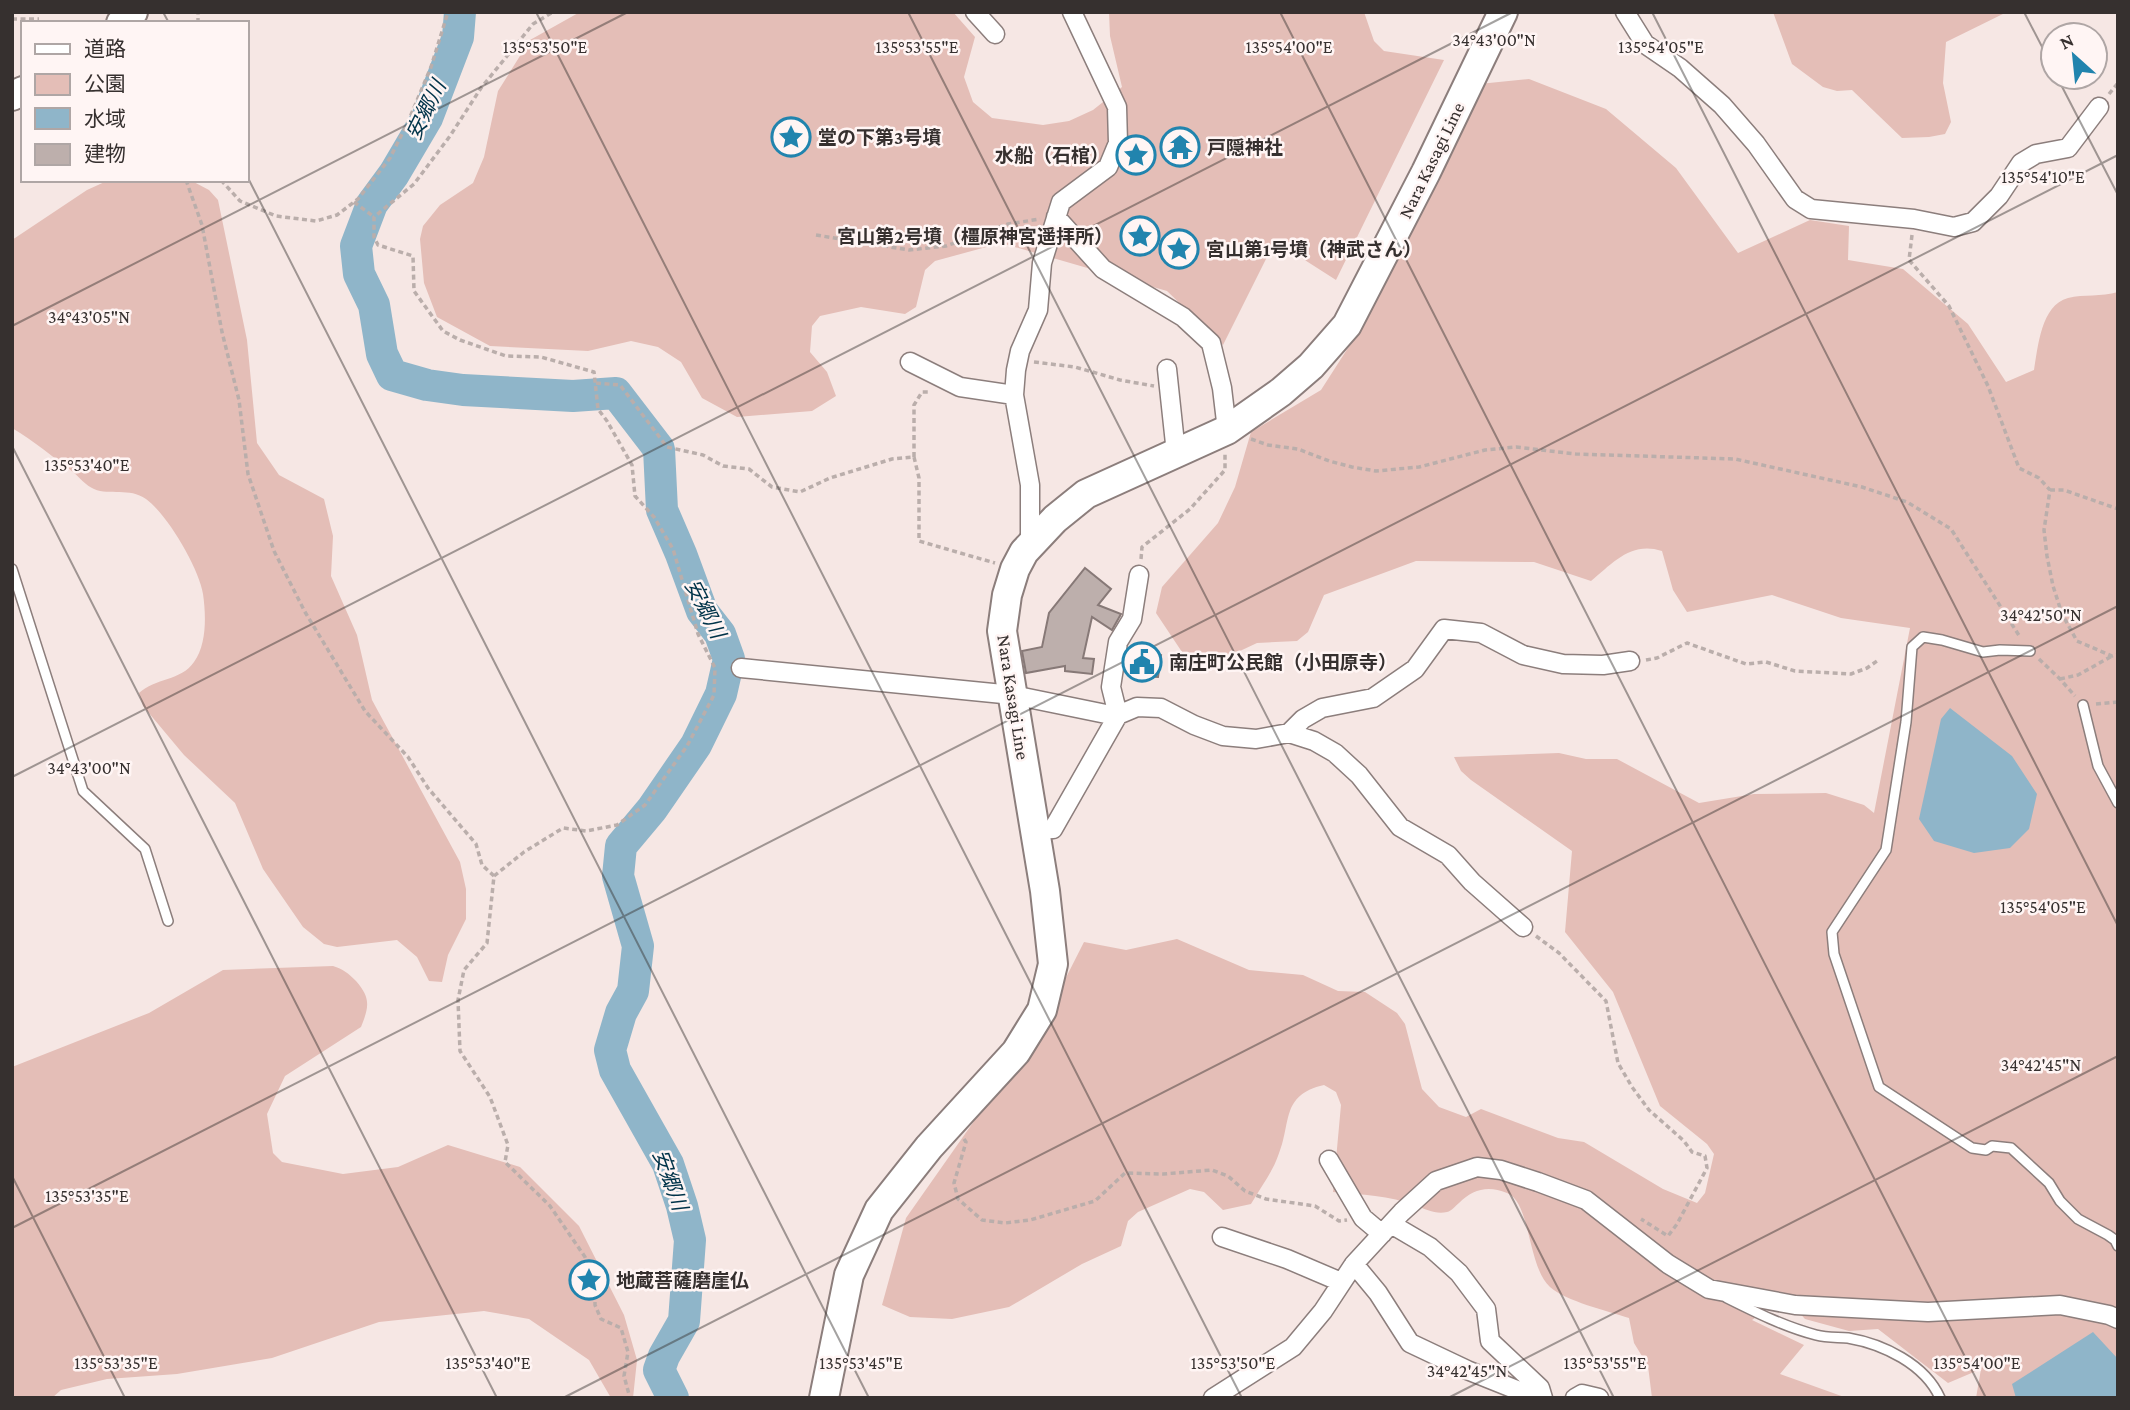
<svg xmlns="http://www.w3.org/2000/svg" width="2130" height="1410" viewBox="0 0 2130 1410" font-family="'Crimson Pro','Noto Sans JP',serif">
	<rect width="100%" height="100%" fill="#f6e7e4"/>
	<!-- green -->
	<path fill="#e4beb7" d="M580,12H953L975,37L964,77L973,102L992,118L1043,125L1069,121L1093,110L1122,87L1110,36L1109,12H1364L1374,41L1384,51L1444,60L1336,280L1275,241L1223,345L1167,291L1001,243L935,261L925,270L916,307L905,314L861,307L820,316L812,326L810,352L827,372L836,396L812,411L737,417L702,398L681,362L658,347L631,341L588,351L490,346L437,317L424,283L420,239L423,226L440,205L473,183L484,157L498,91L530,40Z
		M1773,12H2007L1946,42L1943,83L1951,122L1945,134L1929,137L1902,138L1852,90L1837,91L1823,87L1792,64Z
		M1529,79L1606,109L1676,168L1738,253L1810,220L1849,226L1848,260L1903,269L1968,324L2006,382L2034,370C2038,347 2041,305 2068,298C2084,294 2101,297 2118,292V1398H1976L1981,1369L1948,1383L1878,1329L1849,1331L1805,1319L1785,1297L1752,1320L1804,1345L1780,1374L1847,1398H1652L1648,1366L1634,1343L1629,1318C1608,1311 1565,1301 1550,1287C1527,1266 1531,1202 1507,1193C1488,1185 1473,1189 1459,1203C1455,1206 1452,1211 1447,1212C1436,1215 1426,1209 1416,1206C1389,1195 1362,1195 1333,1192L1341,1105L1336,1092L1324,1085C1280,1095 1292,1123 1278,1156C1272,1173 1260,1188 1251,1204L1223,1210L1204,1192L1190,1189L1138,1212L1128,1221L1121,1246L1082,1264L1009,1307L952,1319L910,1317L882,1305L906,1218L1043,1023L1084,942L1126,950L1177,939L1249,970L1303,975L1338,991L1365,992L1397,1013L1405,1024L1422,1089L1439,1107L1466,1117L1481,1109L1558,1138L1584,1142L1663,1189L1697,1203L1705,1193L1714,1154L1707,1144L1660,1106L1613,992L1565,932L1572,851L1471,780L1461,771L1454,757L1559,753L1586,759H1617L1699,803L1754,794L1826,793L1864,805L1874,813L1910,628L1841,618L1772,595L1687,612L1673,590L1662,551C1631,541 1613,563 1591,581L1534,562L1416,561L1324,595L1308,632L1297,641L1257,643L1208,666L1192,667L1156,613L1162,587L1218,523L1235,487L1251,432L1321,390L1355,337L1479,84Z
		M109,180H190L209,190L218,200L247,340L257,443L279,475L324,499L333,536L331,576L357,635L372,700L460,862L466,889V919L448,955L442,982L429,981L417,957L397,940L337,947L324,944L303,927L263,869L235,803L184,755L143,706L139,693C155,678 181,681 194,662C207,644 206,615 203,594C199,568 167,514 146,499C129,487 110,496 94,489C86,486 79,477 73,472C53,457 34,441 12,428V240L87,190Z
		M333,966C343,969 348,973 356,981C371,998 369,1007 361,1027L285,1076L267,1114L273,1153L282,1162L343,1174L398,1167L448,1145L520,1167L579,1226L624,1315L637,1360L633,1398H611L589,1360L529,1319L484,1311L379,1322L272,1358L177,1374L107,1379L61,1390L52,1398H12V1067L149,1013L223,970Z"/>
	<!-- water -->
	<path fill="#8fb5c9" d="M1950,708L2012,756L2037,794L2029,829L2010,848L1974,853L1934,841L1919,819L1941,719Z
		M2093,1332L2118,1359V1398H2016L2012,1384Z"/>
	<g fill="none" stroke-linecap="round" stroke-linejoin="round">
		<!-- river -->
		<path stroke="#8fb5c9" stroke-width="32" d="M460,12L458,37L427,118L394,174L372,204L356,246L359,274L374,305L382,354L392,375L427,385L463,390L573,396L616,393L659,449L662,510L681,554L702,611L720,634L729,659L721,694L696,745L652,809L621,846L618,876L638,946L633,991L621,1013L610,1050L615,1070L668,1164L682,1206L690,1240L684,1321L664,1356L659,1370L673,1398"/>
	</g>
	<!-- building -->
	<path fill="#bdafac" stroke="#877977" stroke-width="2" d="M1085,568L1111,589L1098,605L1121,614L1112,630L1092,617L1083,658L1094,659L1092,674L1065,671V666L1026,673L1022,651L1042,647L1049,613Z
		M1129,648L1153,649V654L1161,655L1158,677L1136,676L1137,669H1125Z"/>
	<g fill="none" stroke-linecap="round" stroke-linejoin="round">
		<!-- lane casing -->
		<g stroke="#8c7e7c" stroke-width="12">
			<path id="lane" d="M12,569L83,791L145,849L168,921
				M2030,651L2000,650L1983,652L1942,640L1923,637L1912,647L1906,722L1886,850L1832,932L1834,954L1879,1087L1972,1148L1986,1150L1992,1146L2011,1148L2049,1183L2060,1201L2078,1219L2108,1235L2115,1240L2118,1246
				M2083,705L2098,766L2118,803
				M1727,1298C1755,1312 1785,1327 1816,1335C1827,1338 1838,1337 1848,1338C1883,1344 1925,1364 1940,1398"/>
		</g>
		<!-- street casing -->
		<g stroke="#8c7e7c" stroke-width="21">
			<path id="street" d="M975,12L995,34
				M1625,12L1645,44L1680,68L1722,105L1756,144L1795,199L1811,209L1914,219L1954,227L1973,222L1999,196L2021,163L2036,154L2068,148L2099,107
				M1056,217L1103,269L1183,317L1211,343L1222,388L1227,430
				M910,362L960,387L1014,395
				M1167,369L1176,453
				M1030,545V485L1014,395L1016,370L1020,351L1038,310L1042,263L1061,202L1108,167L1118,143L1117,107L1072,12
				M741,668L1013,695L1106,714L1118,715L1137,707L1161,708L1194,725L1223,736L1256,739L1289,733L1314,741L1335,753L1359,775L1400,827L1448,855L1472,882L1523,927
				M1289,733L1303,719L1322,708L1373,698L1415,669L1444,629L1481,633L1523,655L1563,664L1603,665L1630,661
				M1035,830L1053,829L1118,715L1111,687L1118,642L1132,619L1139,575
				M1329,1160L1363,1218L1382,1234
				M1391,1224L1430,1247L1459,1273L1486,1309L1490,1341L1540,1388L1543,1398
				M1222,1237L1287,1259L1341,1282
				M1354,1264L1378,1293L1410,1343L1467,1370L1527,1394L1531,1398
				M1213,1398L1293,1347L1323,1311L1354,1264L1402,1212L1436,1181L1477,1167L1501,1170L1538,1182L1586,1200L1668,1264L1709,1289L1795,1305L1928,1312L2060,1305L2109,1315L2118,1319
				M1575,1398L1582,1394L1599,1398"/>
		</g>
		<!-- primary casing -->
		<g stroke="#8c7e7c" stroke-width="32">
			<path id="primary" d="M121,23L133,12
				M12,96L23,91
				M824,1398L849,1275L879,1210L929,1147L1016,1052L1042,1010L1053,964L1045,891L1002,631L1007,595L1015,569L1024,552L1055,519L1086,494L1227,430L1281,392L1311,366L1347,325L1426,172L1503,12"/>
		</g>
		<!-- path -->
		<path stroke="#baaeab" stroke-width="3.5" stroke-dasharray="5 3.5" stroke-linecap="butt" d="M12,19H39
			M198,23V12
			M2109,94L2118,83
			M186,180L202,225L222,332L239,400L248,474L274,551L305,612L365,711L408,757L428,788L476,844L482,865L494,876L487,943L464,970L458,1000L460,1051L490,1097L508,1145L505,1162L550,1206L585,1257L595,1282V1305L601,1319L621,1328L628,1352L624,1376L630,1398
			M221,180L240,201L276,216L316,221L337,215L358,199L390,158L408,122L431,67L448,12
			M354,202L374,217
			M816,235L909,250L946,246L1008,224L1040,219
			M1912,235L1909,260L1949,306L1988,386L2019,468L2039,478L2050,490L2044,530L2047,556L2053,586L2062,614L2077,641L2112,656L2118,654
			M1034,362L1075,367L1120,380L1154,386
			M596,383L620,385L667,447L703,455L723,466L749,469L772,487L800,492L830,478L892,459L914,457L919,478V541L995,563
			M1251,439L1268,445L1298,449L1329,461L1352,467L1376,471L1419,467L1485,450L1516,447L1576,454L1735,459L1862,487L1907,502L1951,529L2020,637
			M914,457V405L922,392H930
			M2050,490H2064L2118,509
			M1141,559L1142,547L1190,509L1225,470V453
			M2039,659L2060,679L2075,696
			M1646,660L1657,658L1687,643L1746,664L1766,662L1795,671L1851,674L1867,668L1877,661
			M2060,679L2078,675L2112,656
			M2096,704L2118,702
			M494,876L524,852L563,828L586,831L617,825L645,805L687,746L714,695L715,668L698,634L673,549L654,517L635,496L632,465L607,421L598,409L594,372L541,357L506,356L460,340L443,331L414,291L413,256L378,245L374,237V217L414,184L450,136L481,88L533,24L553,12
			M1536,936L1559,953L1606,1001L1618,1063L1632,1087L1649,1110L1684,1141L1692,1152L1705,1156L1707,1168L1677,1224L1668,1236L1641,1219
			M964,1139L966,1142L954,1183L958,1199L982,1220L1005,1223L1030,1220L1095,1201L1125,1173L1163,1174L1212,1170L1228,1176L1245,1191L1266,1199L1315,1206L1339,1221L1347,1220"/>
		<!-- lane -->
		<use href="#lane" stroke="#fff" stroke-width="9"/>
		<!-- street -->
		<use href="#street" stroke="#fff" stroke-width="18"/>
		<!-- primary -->
		<use href="#primary" stroke="#fff" stroke-width="28"/>
	</g>
	<!-- ticks -->
	<path fill="none" stroke="#36302f" stroke-width="2" stroke-opacity="0.45" d="M163,12L169,23M536,12L1242,1398M908,12L1614,1398M1280,12L1986,1398M1652,12L2118,926M2024,12L2053,68M2057,77L2118,195M247,176L869,1398M12,326L628,12M12,446L497,1398M12,777L1513,12M12,1176L125,1398M12,1228L2118,155M563,1398L2118,606M1448,1398L2118,1056"/>
	<!-- icons -->
	<defs>
		<g id="sight-ring" transform="scale(2.0125)"><circle r="9.5" fill="#fff5f4" stroke="#2184ae" stroke-width="1.5"/><path d="M0-6L1.8-2.2L6-1.7L2.9 1.2L3.7 5.4L0 3.3L-3.7 5.4L-2.9 1.2L-6-1.7L-1.8-2.2Z" fill="#2184ae"/></g>
		<g id="temple-ring" transform="scale(2.0125)"><circle r="9.5" fill="#fff5f4" stroke="#2184ae" stroke-width="1.5"/><path d="M0-6L5-2H3V0L6.5 2.5H4V6H1.5V3h-3V6H-4V2.5H-6.5L-3 0V-2H-5Z" fill="#2184ae"/></g>
		<g id="civic-ring" transform="scale(2.0125)"><circle r="9.5" fill="#fff5f4" stroke="#2184ae" stroke-width="1.5"/><path d="M-.6-6.5H3V-4.5H.6V-3L4-1V1h2V6H-6V1h2V-1L-.6-3ZM-1.2 2.5V6h2.4V2.5Z" fill="#2184ae"/></g>
	</defs>
	<g fill-rule="evenodd">
		<use href="#sight-ring" x="791" y="137"/>
		<use href="#temple-ring" x="1180" y="147"/>
		<use href="#sight-ring" x="1136" y="155"/>
		<use href="#sight-ring" x="1140" y="236"/>
		<use href="#sight-ring" x="1179" y="249"/>
		<use href="#civic-ring" x="1142" y="662"/>
		<use href="#sight-ring" x="589" y="1280"/>
	</g>
	<g text-anchor="middle" stroke-width="5" stroke-linejoin="round" paint-order="stroke">
		<!-- poi labels -->
		<g font-size="19" font-weight="bold" fill="#36302f" stroke="#fff5f4" text-anchor="start">
			<text x="818" y="144">堂の下第3号墳</text>
			<text x="1207" y="154">戸隠神社</text>
			<text x="1109" y="162" text-anchor="end">水船（石棺）</text>
			<text x="1113" y="243" text-anchor="end">宮山第2号墳（橿原神宮遥拝所）</text>
			<text x="1206" y="256">宮山第1号墳（神武さん）</text>
			<text x="1169" y="669">南庄町公民館（小田原寺）</text>
			<text x="616" y="1287">地蔵菩薩磨崖仏</text>
		</g>
		<!-- street labels -->
		<g font-size="19" fill="#36302f" stroke="#fff5f4">
			<text transform="translate(1431 160) rotate(-64)" y="7">Nara Kasagi Line</text>
			<text transform="translate(1014 697) rotate(81)" y="7">Nara Kasagi Line</text>
		</g>
		<!-- water labels -->
		<g font-size="21" font-style="italic" fill="#003349" stroke="#fff5f4">
			<text transform="translate(426 110) rotate(-64)" y="7">安郷川</text>
			<text transform="translate(705 609) rotate(63)" y="7">安郷川</text>
			<text transform="translate(670 1180) rotate(70)" y="7">安郷川</text>
		</g>
	</g>
	<g font-size="18" text-anchor="middle" fill="#36302f" stroke="#fff5f4" stroke-width="5" stroke-linejoin="round" paint-order="stroke">
		<text x="1494" y="46">34°43'00"N</text>
		<text x="545" y="53">135°53'50"E</text>
		<text x="917" y="53">135°53'55"E</text>
		<text x="1289" y="53">135°54'00"E</text>
		<text x="1661" y="53">135°54'05"E</text>
		<text x="2043" y="183">135°54'10"E</text>
		<text x="89" y="323">34°43'05"N</text>
		<text x="87" y="471">135°53'40"E</text>
		<text x="2041" y="621">34°42'50"N</text>
		<text x="89" y="774">34°43'00"N</text>
		<text x="2043" y="913">135°54'05"E</text>
		<text x="2041" y="1071">34°42'45"N</text>
		<text x="87" y="1202">135°53'35"E</text>
		<text x="116" y="1369">135°53'35"E</text>
		<text x="488" y="1369">135°53'40"E</text>
		<text x="861" y="1369">135°53'45"E</text>
		<text x="1233" y="1369">135°53'50"E</text>
		<text x="1605" y="1369">135°53'55"E</text>
		<text x="1977" y="1369">135°54'00"E</text>
		<text x="1467" y="1377">34°42'45"N</text>
	</g>
	<!-- border -->
	<rect width="2130" height="1410" fill="none" stroke="#36302f" stroke-width="28"/>
	<!-- legend -->
	<rect x="21" y="21" width="228" height="161" fill="#fff5f4" stroke="#afa6a5" stroke-width="2"/>
	<rect x="35" y="44" width="35" height="10" fill="#ffffff" stroke="#afa6a5" stroke-width="2"/>
	<text x="84" y="56" font-size="21" fill="#36302f">道路</text>
	<rect x="35" y="74" width="35" height="21" fill="#e4beb7" stroke="#afa6a5" stroke-width="2"/>
	<text x="84" y="91" font-size="21" fill="#36302f">公園</text>
	<rect x="35" y="108" width="35" height="21" fill="#8fb5c9" stroke="#afa6a5" stroke-width="2"/>
	<text x="84" y="126" font-size="21" fill="#36302f">水域</text>
	<rect x="35" y="144" width="35" height="21" fill="#bdafac" stroke="#afa6a5" stroke-width="2"/>
	<text x="84" y="161" font-size="21" fill="#36302f">建物</text>
	<!-- north arrow -->
	<g transform="translate(2074 56) rotate(333)"><circle r="33" fill="#fff5f4" stroke="#afa6a5" stroke-width="2"/>
	<path d="M0-5L12 26L0 18L-12 26Z" fill="#2184ae"/>
	<text y="-10" font-size="19" font-weight="bold" text-anchor="middle" fill="#36302f">N</text>
	</g>
</svg>
